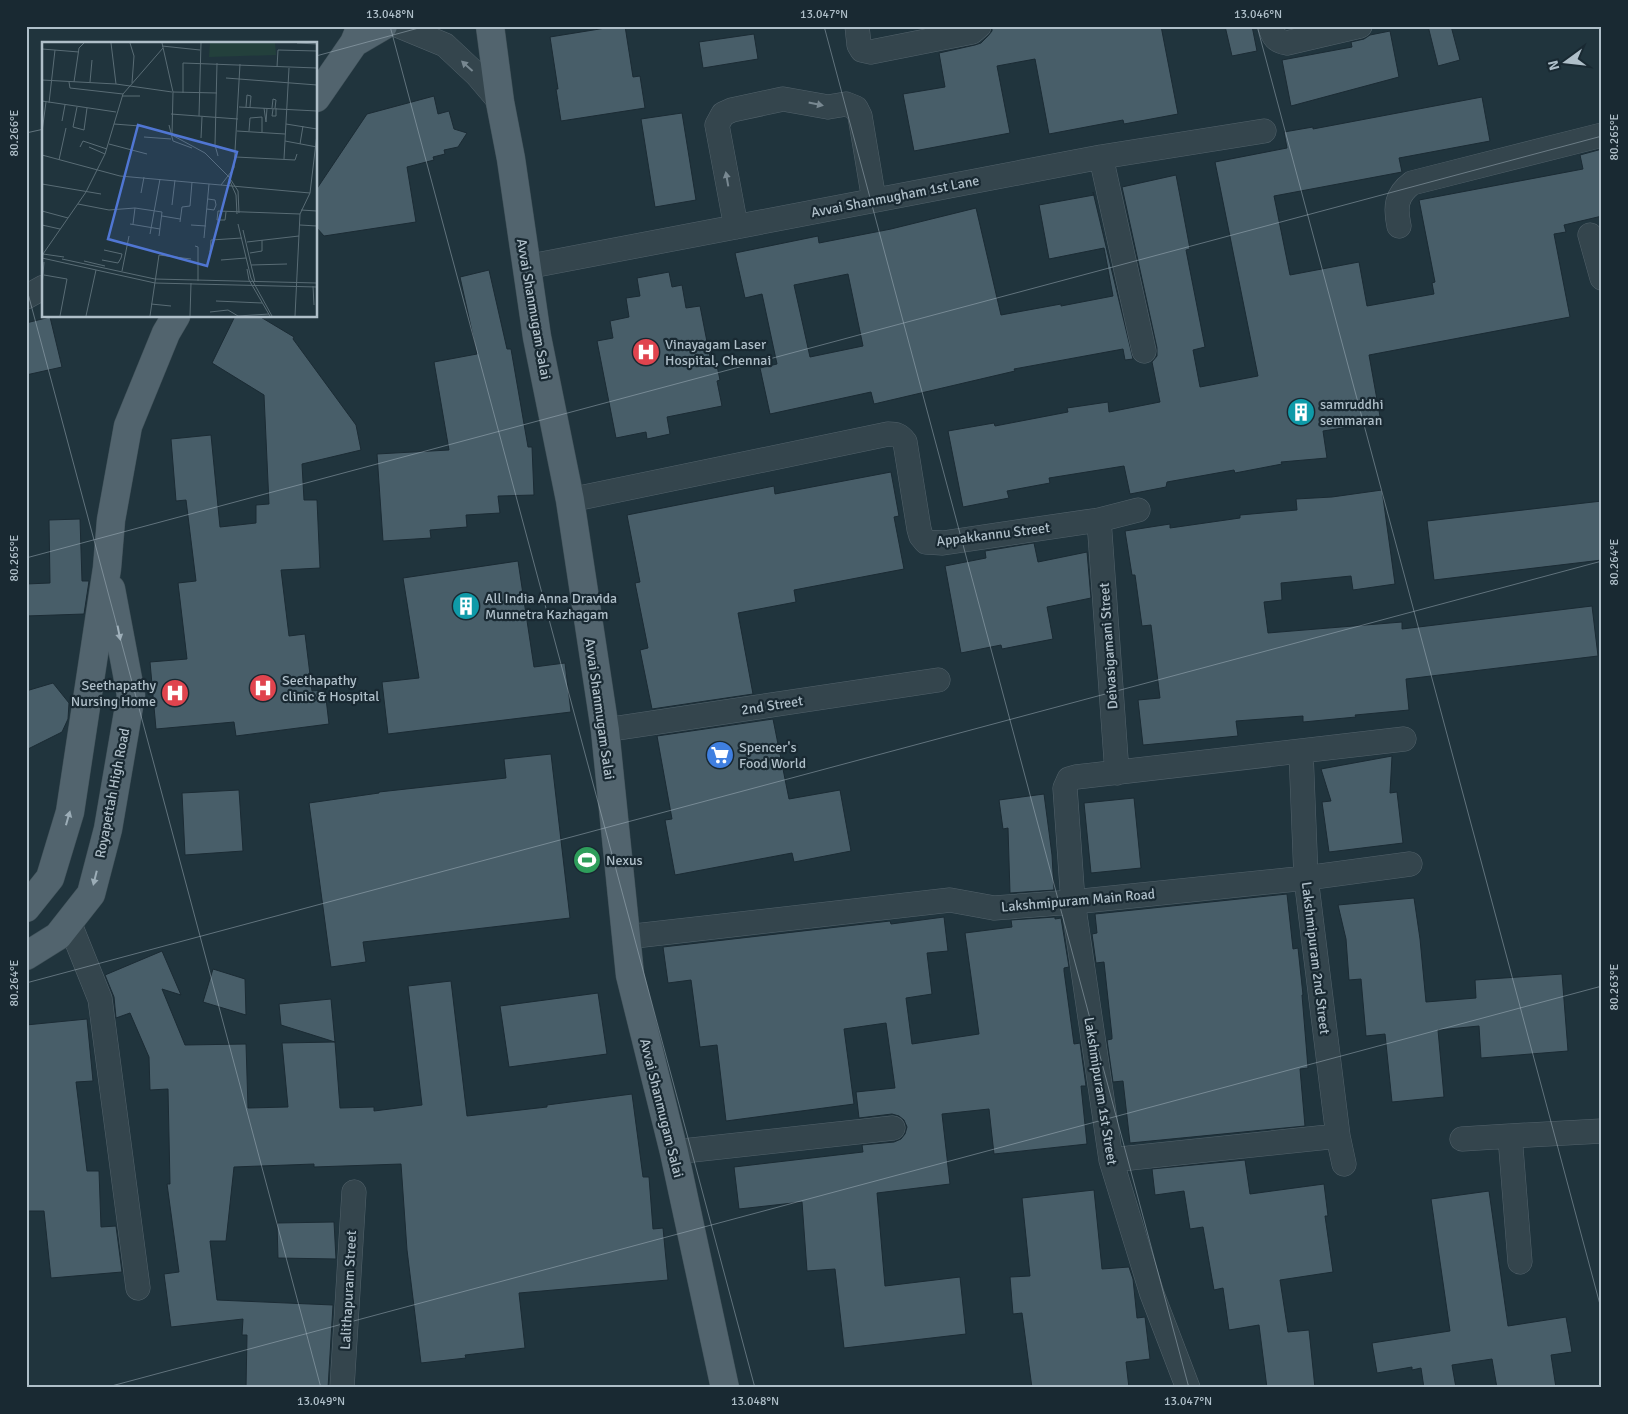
<svg xmlns="http://www.w3.org/2000/svg" width="1628" height="1414" viewBox="0 0 1628 1414" font-family="Signika,sans-serif">
	<rect width="100%" height="100%" fill="#20343d"/>
	<!-- building -->
	<path fill="#485e69" stroke="#1b2b34" fill-rule="evenodd" d="M618,26H625L633,77L640,76L645,108L561,121L556,89H558L550,37Z
		M992,26H1161L1178,114L1124,124L1123,120L1049,134L1035,59L997,66L1010,133L914,151L903,94L945,87L939,53L975,45L981,43L988,36L992,31Z
		M1225,26H1252L1257,51L1232,56Z
		M1428,26H1451L1460,60L1438,66Z
		M1390,31L1399,77L1291,106L1282,60L1352,47L1351,42L1364,39L1370,35Z
		M754,34L758,59L703,68L699,42Z
		M434,96L438,114L449,111L454,129L467,133L458,147L444,150L445,154L433,157L434,160L407,167L416,222L324,236L316,227V190L367,114Z
		M1482,97L1490,141L1399,158L1402,172L1274,196L1290,275L1359,262L1367,306L1434,294L1432,283L1435,282L1419,200L1583,169L1580,155L1602,149V216L1564,225L1566,232L1554,234L1570,317L1369,355L1381,422L1323,431L1327,458L1281,462L1282,464L1235,473L1234,470L1167,482L1166,487L1130,494L1124,466L1049,478L1050,483L1007,491L1009,498L963,507L948,431L994,423L995,426L1068,412L1067,408L1108,402L1109,412L1160,402L1152,362L1157,356V348L1122,187L1176,175L1190,249L1186,250L1205,347L1193,350L1200,387L1258,376L1215,162L1287,148L1284,132L1313,127V129Z
		M682,113L696,200L655,207L641,119Z
		M1093,192L1133,359L1125,360L1123,349L1014,369L1015,371L874,404L871,392L770,414L760,368L777,364L762,294L745,298L735,253L818,236L819,243L891,229L976,208L1001,315L1061,304V306L1113,296L1104,248L1049,259L1039,205L1094,195ZM848,274L863,346L810,357L794,285Z
		M489,270L507,349H511L528,447H532L534,495L498,496L500,513L466,515L467,527L430,530L431,538L383,541L377,454L449,450L434,362L477,354L460,277Z
		M669,272L672,287L682,285L686,308L700,306L710,357L715,356L720,380L717,381L722,406L667,417L670,434L647,439L646,432L616,438L597,341L613,338L610,321L629,317L626,298L640,296L637,278Z
		M235,316H259L294,337L293,339L356,425L361,450L302,464L304,500H317L320,568L281,570L289,636L305,634L312,691L325,690L329,724L236,736L234,722L156,729L150,662L187,659L178,583L196,581L186,500L176,501L171,439L211,435L220,527L256,523V505L269,504L264,395L212,363Z
		M50,317L62,367L26,375V323Z
		M891,472L899,516L894,517L904,569L794,590L796,602L738,613L753,694L652,709L640,650L648,648L635,583L640,582L627,515L774,486L775,494Z
		M1382,490L1395,584L1353,590L1351,576L1281,583L1282,600L1264,602L1268,633L1402,622V629L1592,606L1598,656L1406,679L1409,710L1355,715L1356,717L1303,722V716L1236,721L1238,736L1143,745L1138,700L1160,698L1151,625L1142,626L1135,575H1132L1125,531L1170,524V528L1240,518V515L1297,510L1296,499L1332,497Z
		M1602,501V560L1434,580L1427,521Z
		M80,519L82,581H89L84,614L26,616V584L50,583L49,520Z
		M1034,543L1038,562L1087,552L1091,598L1047,607L1053,639L1002,649L1001,645L961,653L945,566L986,558L985,551Z
		M518,561L534,667L565,663L571,712L388,734L382,682L419,678L403,578Z
		M53,683L69,703L68,719L62,732L26,750V691Z
		M773,719L789,799L840,790L851,851L794,862L792,853L675,875L665,820L672,819L657,736Z
		M551,754L570,918L363,942L366,962L331,967L309,803L379,793V792L506,778L504,759Z
		M1392,756L1390,793L1397,792L1403,843L1329,852L1322,802L1331,801L1321,769Z
		M239,790L243,851L185,855L182,793Z
		M1044,794L1052,855L1054,890L1010,893L1008,828L1003,829L999,800Z
		M1134,798L1141,868L1091,873L1084,803Z
		M1287,894L1293,949L1298,948L1303,995H1302L1308,1068L1300,1069L1305,1126L1130,1143L1123,1081L1113,1082L1107,1040L1112,1039V1036L1104,962L1096,963L1092,934L1097,933L1095,914Z
		M1414,898L1420,939L1426,1002L1476,998L1475,980L1562,974L1568,1051L1481,1058L1479,1026L1438,1030L1444,1097L1392,1102L1385,1034L1366,1036L1361,979L1349,980L1346,939L1338,905Z
		M944,917L948,951L927,953L932,994L906,998L912,1044L979,1034L965,933L1012,927L1011,920L1055,917V919L1061,918L1069,967L1064,968V971L1074,1044L1080,1043L1086,1086H1081L1087,1144L994,1154L989,1109L942,1114L950,1184L877,1193L885,1286L960,1277L966,1334L844,1348L835,1269L807,1271L802,1202L739,1209L734,1167L863,1152L862,1145L894,1142L901,1139L905,1134L907,1127L904,1120L899,1116L892,1114L859,1118L856,1092L895,1088L886,1023L844,1029L854,1104L726,1121L717,1045L700,1047L691,980L668,983L663,947L890,921L891,924Z
		M162,951L181,995L162,989L185,1045L246,1044L248,1108L288,1107L282,1043L335,1042L340,1108L374,1107V1111L422,1105L408,986L451,981L467,1116L547,1107V1105L632,1094L643,1177H649L653,1229L663,1228L668,1280L519,1293L525,1348L465,1355L466,1358L421,1363L407,1250L401,1164L314,1167V1164L234,1167L226,1241H210L217,1300L333,1305L328,1388H246L247,1335H242L243,1319L171,1327L164,1274L179,1272L167,1184H170L168,1089L150,1090L149,1057L130,1013L116,1018L114,997L105,975Z
		M213,969L245,979L246,1015L203,1002Z
		M598,993L607,1054L509,1067L500,1006Z
		M331,999L335,1042L281,1025L279,1004Z
		M87,1019L93,1081L76,1082L87,1171H99L101,1227L116,1226L122,1272L51,1278L44,1211H26V1025Z
		M1245,1160L1250,1194L1324,1184L1328,1216H1325L1333,1272L1280,1280L1288,1332L1309,1330L1315,1388H1267L1259,1325L1229,1330L1223,1288L1214,1290L1203,1227L1190,1229L1184,1191L1155,1195L1152,1169Z
		M1094,1190L1102,1269L1129,1267L1133,1279L1137,1318L1145,1317L1150,1359L1126,1362L1129,1388H1032L1022,1313L1013,1314L1010,1277L1030,1276L1022,1198Z
		M1489,1191L1508,1326L1566,1317L1572,1352L1551,1355L1556,1388H1497L1492,1359L1452,1365L1456,1388H1424L1421,1368L1412,1370V1367L1377,1373L1372,1343L1450,1331L1431,1199Z
		M334,1222L336,1259L278,1258L277,1223Z"/>
	<g fill="none" stroke-linecap="round" stroke-linejoin="round">
		<!-- minor casing -->
		<g stroke="#52626b" stroke-width="25">
			<path id="minor" d="M399,26L445,45L477,75L500,102
				M857,26L859,45L862,50L871,52L972,32L979,26
				M1270,26C1273,37 1276,41 1287,43L1360,26
				M1101,157L1144,351
				M1399,226C1395,207 1396,195 1412,183L1602,135
				M736,227L717,125L723,114L732,110L783,99L828,107L846,104L856,108L860,116L874,200
				M1590,235L1602,278
				M526,267L1101,157L1264,131
				M26,297L44,287
				M570,500L888,434C896,434 900,435 905,442L919,529L921,536L926,542L943,543L1099,520L1138,510
				M1099,520L1117,773
				M605,730L938,680
				M1301,751L1306,878L1338,1136L1344,1164
				M69,922L100,999L138,1288
				M626,937L950,900L994,908L1073,902L1306,878L1410,864
				M1510,1136L1602,1131
				M1462,1139L1510,1136L1520,1262
				M674,1152L893,1128
				M1111,1160L1338,1136
				M342,1388L354,1192
				M1188,1388L1152,1294L1111,1160L1073,902L1065,788L1069,779L1076,777L1404,739"/>
		</g>
		<!-- major casing -->
		<g stroke="#405159" stroke-width="29">
			<path id="major" d="M490,26L500,102L511,159L537,337L570,500L605,730L630,975L674,1152L725,1388
				M354,43L383,26
				M316,98L354,43L361,26
				M26,908L50,878L70,812L107,568L111,520L128,426L166,333L176,316
				M26,956L58,936L91,894L108,829L131,695L111,589"/>
		</g>
		<!-- minor -->
		<use href="#minor" stroke="#34454d" stroke-width="24"/>
		<!-- major -->
		<use href="#major" stroke="#52646e" stroke-width="28"/>
	</g>
	<!-- one-way arrows -->
	<defs><path id="oneway-solid" d="M-6-.8H1V-3.2L6.5 0L1 3.2V.8H-6Z" transform="scale(1.25)"/></defs>
	<g fill="#788891">
		<use href="#oneway-solid" transform="translate(467 66) rotate(-138)"/>
		<use href="#oneway-solid" transform="translate(816 104) rotate(12)"/>
		<use href="#oneway-solid" transform="translate(727 179) rotate(-100)"/>
	</g>
	<g fill="#9cadb7">
		<use href="#oneway-solid" transform="translate(119 633) rotate(79)"/>
		<use href="#oneway-solid" transform="translate(68 818) rotate(-74)"/>
		<use href="#oneway-solid" transform="translate(95 878) rotate(104)"/>
	</g>
	<!-- ticks -->
	<path fill="none" stroke="#afbfc9" stroke-width="1" stroke-opacity="0.45" d="M390,26L755,1388M824,26L1189,1388M1257,26L1602,1312M316,56L426,26M26,133L44,129M26,286L321,1388M26,558L1602,136M26,983L1602,561M104,1388L1602,986"/>
	<!-- icons -->
	<defs>
		<g id="hospital-disc" transform="scale(1.4375)"><circle r="9.5" fill="#e0444e" stroke="#192932"/><path d="M-5-5h3v3.5h4V-5h3V5h-3V1.5h-4V5h-3Z" fill="#fff"/></g>
		<g id="building-disc" transform="scale(1.4375)"><circle r="9.5" fill="#0f9aa8" stroke="#192932"/><path d="M-4-6H4V6H1V3H-1V6H-4ZM-2.5-4.3h1.7v1.8h-1.7ZM.8-4.3h1.7v1.8H.8ZM-2.5-1h1.7V.8h-1.7ZM.8-1h1.7V.8H.8Z" fill="#fff"/></g>
		<g id="supermarket-disc" transform="scale(1.4375)"><circle r="9.5" fill="#3f7fe0" stroke="#192932"/><path d="M-6-5.5h2.5l.6 2H6L4.5 2H-2.5L-4.4-4H-6ZM-1.5 3.2a1.3 1.3 0 1 0 .1 0ZM3 3.2a1.3 1.3 0 1 0 .1 0Z" fill="#fff"/></g>
		<g id="stadium-disc" transform="scale(1.4375)"><circle r="9.5" fill="#2e9e5b" stroke="#192932"/><path d="M0-5a6.5 5 0 1 0 0 10a6.5 5 0 1 0 0-10ZM-3.5-1.8h7v3.6h-7Z" fill="#fff"/></g>
	</defs>
	<g fill-rule="evenodd">
		<use href="#hospital-disc" x="646" y="352"/>
		<use href="#building-disc" x="1301" y="412"/>
		<use href="#building-disc" x="466" y="606"/>
		<use href="#hospital-disc" x="263" y="688"/>
		<use href="#hospital-disc" x="175" y="693"/>
		<use href="#supermarket-disc" x="720" y="755"/>
		<use href="#stadium-disc" x="587" y="860"/>
	</g>
	<g text-anchor="middle" stroke-width="4.5" stroke-linejoin="round" paint-order="stroke">
		<!-- street labels -->
		<g font-size="14" fill="#afbfc9" stroke="#192932">
			<text transform="translate(895 196) rotate(-11)" y="5">Avvai Shanmugham 1st Lane</text>
			<text transform="translate(534 309) rotate(80)" y="5">Avvai Shanmugam Salai</text>
			<text transform="translate(993 534) rotate(-7)" y="5">Appakkannu Street</text>
			<text transform="translate(1108 646) rotate(-94)" y="5">Deivasigamani Street</text>
			<text transform="translate(772 705) rotate(-9)" y="5">2nd Street</text>
			<text transform="translate(600 709) rotate(82)" y="5">Avvai Shanmugam Salai</text>
			<text transform="translate(112 793) rotate(-79)" y="5">Royapettah High Road</text>
			<text transform="translate(1078 900) rotate(-5)" y="5">Lakshmipuram Main Road</text>
			<text transform="translate(1316 958) rotate(83)" y="5">Lakshmipuram 2nd Street</text>
			<text transform="translate(1101 1091) rotate(81)" y="5">Lakshmipuram 1st Street</text>
			<text transform="translate(662 1108) rotate(76)" y="5">Avvai Shanmugam Salai</text>
			<text transform="translate(348 1290) rotate(-87)" y="5">Lalithapuram Street</text>
		</g>
		<!-- poi labels -->
		<g font-size="14" fill="#afbfc9" stroke="#192932" text-anchor="start">
			<text x="665" y="349">Vinayagam Laser<tspan x="665" dy="16">Hospital, Chennai</tspan></text>
			<text x="1320" y="409">samruddhi<tspan x="1320" dy="16">semmaran</tspan></text>
			<text x="485" y="603">All India Anna Dravida<tspan x="485" dy="16">Munnetra Kazhagam</tspan></text>
			<text x="282" y="685">Seethapathy<tspan x="282" dy="16">clinic &amp; Hospital</tspan></text>
			<text x="156" y="690" text-anchor="end">Seethapathy<tspan x="156" dy="16">Nursing Home</tspan></text>
			<text x="739" y="752">Spencer's<tspan x="739" dy="16">Food World</tspan></text>
			<text x="606" y="865">Nexus</text>
		</g>
	</g>
	<!-- overview -->
	<g transform="translate(42 42)">
		<rect width="275" height="275" fill="#20343d"/>
		<path d="M168,1H233L234,13L167,15Z" fill="#23403c"/>
		<path fill="none" stroke="#596c75" stroke-width="1" d="M69,1L74,42M88,1L92,14L90,41M120,1L131,50L130,93L163,111L187,135L196,149L197,171M255,1L275,2M120,4L158,8M0,7L37,10M175,21L173,103L176,114M235,25L236,8L275,9M184,36L275,43M0,38L74,42L130,50M27,40L28,46L81,52M32,40L37,6L42,1M48,40L50,18M131,50L175,51M141,51V21L275,26M80,54H98M0,59L74,70M7,61L13,8M35,65L31,85L42,88L45,66M197,65L275,69M204,65L205,53L209,54L208,65M222,66L224,80L225,66M230,66L231,57L234,58L233,66M231,67L230,74H234V66M129,72L196,77M157,74L159,1M20,79L23,63M72,82L98,84M244,82L275,87M127,83L131,99L150,106M195,89L243,92M207,89L208,76L220,75V90M0,90L4,60M102,95L129,97M159,96L160,75M243,99L275,105M67,102L105,112M258,102L261,84M38,105L41,99L65,107M47,105L63,112M0,113L78,134L268,151M194,115L253,118L255,112M242,117L247,26M17,118L24,86M187,137L194,153L195,172M0,142L59,152M179,143L192,126L198,22M99,151L102,135M36,162L67,168L93,166L120,170L117,194M130,163L133,138M165,167L172,168L174,163L173,158L166,157M259,168L275,169M0,169L26,176M184,170L183,178H175L176,169L258,172M120,174L138,177M138,180L140,165L148,164L150,140M88,182L118,187M91,182L93,166M196,182L209,236L230,274M0,183L18,187M149,183L164,184M258,183L275,184M201,188L213,240M108,192L118,137M162,196L167,142M205,200L257,194M153,204L156,205V239M168,210L169,198L200,196M208,211L220,209V198M1,212L22,215M0,216L113,241L275,245M20,217L113,237L275,241M60,218L76,221L79,216L80,212L62,208M179,218L204,216M42,219L63,224M209,223L245,222M0,224L1,212L44,150L63,112L81,52L121,6M205,227L207,238L228,274M80,229L87,194M2,233L25,237L18,274M0,244L2,220M271,244L272,263M174,259L220,261M109,262L129,264M168,270L186,268L196,274L227,272M44,274L54,228M108,274L117,213L149,217M148,274L149,241M253,274L258,172L268,151L275,92"/>
		<path fill="#5076d3" fill-opacity="0.15" stroke="#5076d3" stroke-width="2.5" d="M96,83L195,110L165,224L66,197Z"/>
		<rect width="275" height="275" fill="none" stroke="#afbfc9" stroke-width="2.5"/>
	</g>
	<!-- border -->
	<rect width="1628" height="1414" fill="none" stroke="#192932" stroke-width="55"/>
	<!-- north arrow -->
	<g transform="translate(1566 62) rotate(255)" stroke="#192932" stroke-width="4" paint-order="stroke">
	<path d="M0-4L9 19L0 12L-9 19Z" fill="#afbfc9"/>
	<text y="-8" font-size="14" font-weight="bold" text-anchor="middle" fill="#afbfc9">N</text>
	</g>
	<rect x="28" y="28" width="1572" height="1358" fill="none" stroke="#afbfc9" stroke-width="2"/>
	<g font-size="12" text-anchor="middle" fill="#afbfc9">
		<text x="390" y="18">13.048°N</text>
		<text x="824" y="18">13.047°N</text>
		<text x="1258" y="18">13.046°N</text>
		<text transform="translate(14 133) rotate(-90)" y="4">80.266°E</text>
		<text transform="translate(1614 137) rotate(-90)" y="4">80.265°E</text>
		<text transform="translate(14 558) rotate(-90)" y="4">80.265°E</text>
		<text transform="translate(1614 562) rotate(-90)" y="4">80.264°E</text>
		<text transform="translate(14 983) rotate(-90)" y="4">80.264°E</text>
		<text transform="translate(1614 987) rotate(-90)" y="4">80.263°E</text>
		<text x="321" y="1405">13.049°N</text>
		<text x="755" y="1405">13.048°N</text>
		<text x="1188" y="1405">13.047°N</text>
	</g>
</svg>
